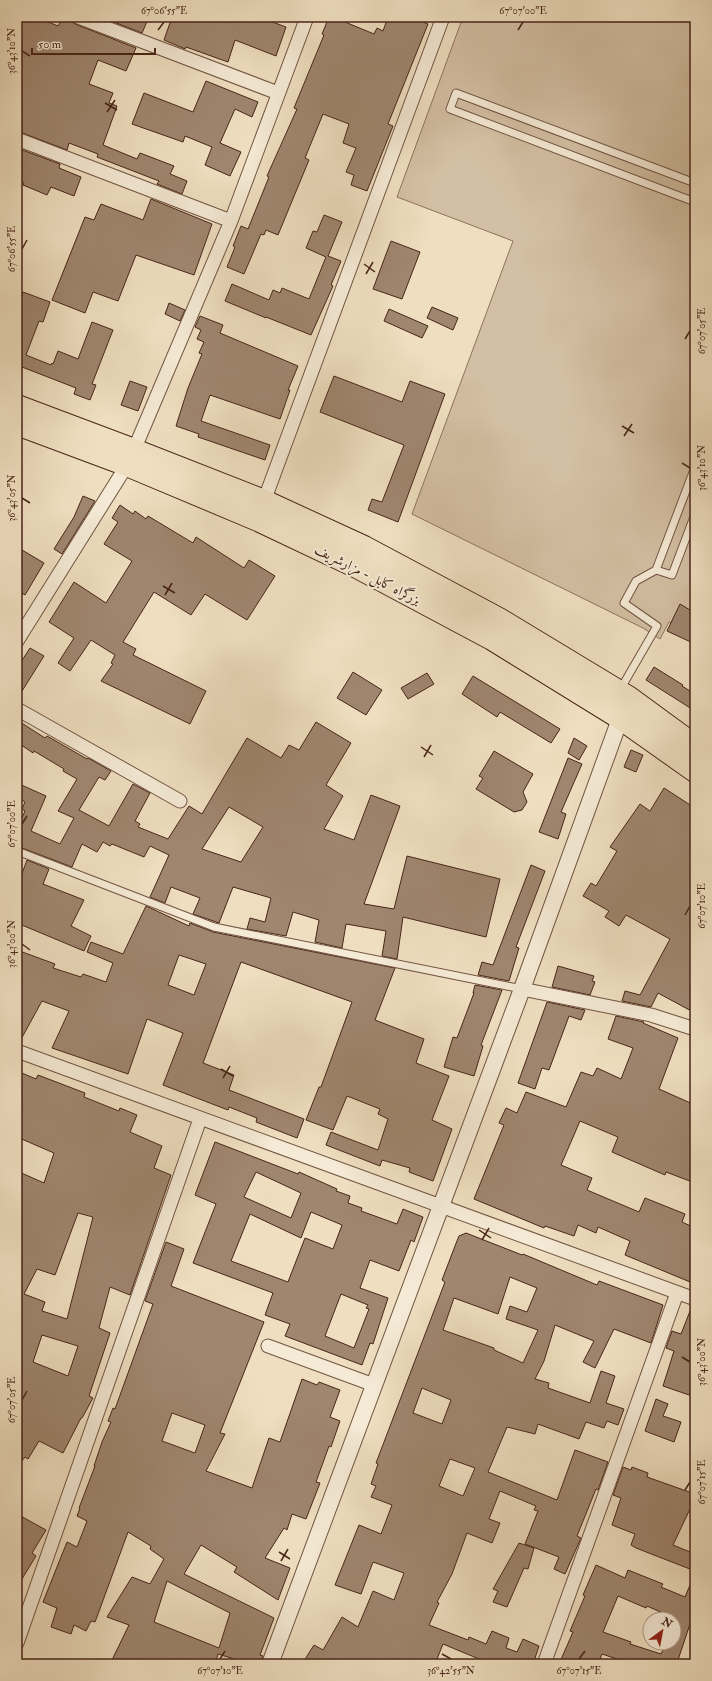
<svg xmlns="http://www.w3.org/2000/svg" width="712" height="1681" viewBox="0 0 712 1681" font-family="'IM FELL Double Pica',Amiri,serif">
	<rect width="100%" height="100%" fill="#efdfc0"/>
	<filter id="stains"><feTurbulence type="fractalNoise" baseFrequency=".005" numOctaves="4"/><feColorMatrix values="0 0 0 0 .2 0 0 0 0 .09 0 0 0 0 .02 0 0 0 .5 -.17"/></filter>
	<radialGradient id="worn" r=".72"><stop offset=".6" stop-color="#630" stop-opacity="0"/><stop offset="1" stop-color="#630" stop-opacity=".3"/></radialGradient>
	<!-- green -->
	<path fill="#d3bfa3" stroke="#8e725e" d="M463,17H695V632L669,622L660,639L643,628L412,514L513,241L397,197Z"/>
	<!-- building -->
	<path fill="#9f866f" stroke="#482518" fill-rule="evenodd" d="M17,17H36L58,26L63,17H70L72,22L75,24L136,48L126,71L98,60L89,84L113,93L109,103L117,106L103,145L137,159L140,153L174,166L170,174L187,181L182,194L157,184L159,181L97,157L98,154L69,143L67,150L17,131Z
		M101,17H149L142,33Z
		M172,17H259L286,27L276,56L235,40L228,62L186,47L185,49L164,40Z
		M329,17H333L374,34L377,28L383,31L388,17H411L428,24L388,124L393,126L367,191L351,185L354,175L346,172L356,148L343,143L349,124L323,114L305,158L309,160L278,235L266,230L264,235L261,234L244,274L227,267L235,247L233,246L241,226L248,229L269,177L267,176L297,109L294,108L324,35L322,34Z
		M206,81L258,102L252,117L235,109L220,143L241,152L230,176L205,165L212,147L185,136L183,142L132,124L144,93L193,112Z
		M17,148L60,164L59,168L81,177L74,196L51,187L47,195L23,185L24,183L17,180Z
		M151,199L212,224L194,275L136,255L118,301L93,292L85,313L52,300L85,217L94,220L101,204L143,220Z
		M324,215L342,222L328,256L341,261L331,285L333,286L311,335L266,317V318L225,301L232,284L269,300L273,290L280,293L282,288L309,299L326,257L306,248L313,231L317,232Z
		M391,241L420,252L402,299L373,289Z
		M23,292L50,302L43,322L39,321L26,355L51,365L52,363L53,364L58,351L78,359L92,322L113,330L92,384L96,385L90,400L74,394L76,388L22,367L17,376V309Z
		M169,303L185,310L180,321L165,314Z
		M432,307L458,318L453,330L427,318Z
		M389,309L428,326L422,338L384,321Z
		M200,316L223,325L220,333L298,366L288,390H290L280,419L210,395L201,421L270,445L265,460L198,437L199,434L176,426L188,388L202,354L199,353L204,342L197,339L201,330L195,327Z
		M334,376L402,402L410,381L445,394L398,522L368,510L372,499L382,502L404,445L320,412Z
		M130,381L147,387L138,411L121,405Z
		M83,496L95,501L62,554L54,549L74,517Z
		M120,505L133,514L135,511L146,519L148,516L193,543L196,537L244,568L249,560L275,576L247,620L205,594L191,615L154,592L123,642L136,649L133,655L206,691L190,724L101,681L113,664L111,663L115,655L91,640L70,671L58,663L74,638L49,622L74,582L106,603L132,561L104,544L118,522L112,518Z
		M17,547L44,563L25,595L17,590Z
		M680,604L695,613V644L667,631Z
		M30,648L44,656L17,699V668Z
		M654,667L683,685L682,686L695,694V711L646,680Z
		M353,672L382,690L366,715L337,698Z
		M427,673L434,684L408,699L401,688Z
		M473,676L560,729L551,743L500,712L497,717L462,694Z
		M17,720L45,738L47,736L87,759L88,758L111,771L105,780L99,777L79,810L109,826L133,784L150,793L135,821L140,824L138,827L168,839L189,806L202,814L247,738L281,758L289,745L299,750L316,722L351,743L326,785L343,796L324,829L354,840L371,795L400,806L364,904L394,909L407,856L500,879L486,937L403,917L397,959L382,956L386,931L346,924L342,948L315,942L319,920L293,912L286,936L247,929L250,918L265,922L271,898L233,887L219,923L193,914L200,898L171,887L165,903L150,897L169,855L150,846L144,857L112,844L110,846L103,842L97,852L82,844L72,867L17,846V825L18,826L25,811L22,809L25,802L17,797V783L46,796L31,831L60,844L74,818L58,811L77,779L63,771L64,769L34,751L33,753L17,742ZM229,807L263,827L241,862L202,849Z
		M574,738L587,746L579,760L568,753Z
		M631,750L643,755L636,772L624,767Z
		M494,751L533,774L523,792L527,802L522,810L514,812L476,789L483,778L479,776Z
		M568,758L582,764L561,812L566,814L558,839L539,832Z
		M664,788L695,808V1013L658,993L651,1007L622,1001L625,991L640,995L670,939L626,915L619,926L605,917L609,911L583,896L591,883L596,886L617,851L610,847L640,804L650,811Z
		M27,860L49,869L43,884L84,900L71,926L91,936L84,951L17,923V887Z
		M531,865L545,871L516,947L519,948L509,981L478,975L482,962L493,965Z
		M146,906L189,926L190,923L213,932L395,968L375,1020L424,1039L416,1063L449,1076L432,1120L452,1129L433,1181L409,1172L410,1168L382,1160L380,1166L326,1145L331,1132L378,1150L388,1119L378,1114L380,1109L347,1096L333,1130L306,1120L319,1087H321L352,1002L241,962L203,1063L234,1075L229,1090L304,1119L297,1138L256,1122L257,1118L229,1107L228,1110L163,1085L183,1033L147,1019L128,1074L52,1048L69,1011L42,1001L19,1043H17V950L55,964L53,968L81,977L83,974L106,982L113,963L87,952L91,942L123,954ZM179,955L206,964L194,995L168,985Z
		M558,966L594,976L592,981L595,982L590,995L552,987Z
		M475,985L502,990L481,1045L483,1046L474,1076L444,1067L453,1037L457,1038L474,993H473Z
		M547,1002L585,1010L581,1020L569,1016L549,1070L542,1068L535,1089L518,1083Z
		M616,1016L644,1022L643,1023L678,1038L659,1089L695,1105V1183L666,1172L665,1175L612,1152L618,1137L580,1121L561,1165L592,1178L587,1190L639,1212L645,1198L685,1214L682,1222L695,1228V1284L625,1255L630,1241L598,1227L596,1233L578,1225L574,1236L545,1226L544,1228L474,1199L504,1125L499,1123L506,1108L517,1113L526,1092L566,1107L581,1072L593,1076L597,1068L621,1079L633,1048L608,1039Z
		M17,1071L36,1079L38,1075L85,1093L84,1097L119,1111L120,1108L137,1115L130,1132L162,1146L154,1168L171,1175L130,1295L110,1287L99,1328L110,1333L89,1396L93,1398L82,1418H81L63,1453L39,1441L28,1459L25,1457L17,1467V1171L44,1183L54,1153L17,1137ZM78,1213L93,1217L67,1319L42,1311L45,1302L24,1294L37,1269L55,1275ZM42,1335L78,1346L68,1376L33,1362Z
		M215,1142L298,1174L299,1172L337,1189L336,1191L350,1196L348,1203L362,1208L361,1211L397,1224L403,1209L423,1217L414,1242L411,1240L399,1271L370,1260L360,1288L388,1298L373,1344L370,1343L362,1365L285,1336L290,1324L265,1315L273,1293L193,1263L216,1204L195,1195ZM256,1172L301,1193L291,1218L244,1197ZM311,1212L342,1225L333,1249L305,1238L288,1282L231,1261L250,1214L301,1238ZM341,1294L368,1305L366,1308L369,1309L354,1348L325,1336Z
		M466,1233L522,1255L523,1254L597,1285L599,1281L663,1305L651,1343L614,1329L595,1368L583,1362L594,1341L555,1325L544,1361L535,1379L549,1383L548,1388L590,1403L601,1371L615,1376L606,1403L624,1409L618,1425L607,1421L604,1428L586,1422L579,1439L538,1424L535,1434L507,1427L488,1472L557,1500L575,1450L608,1462L598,1490L596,1489L577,1536L581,1538L565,1574L554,1569L559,1557L525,1544L538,1511L534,1510L536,1506L500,1491L489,1519L500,1523L492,1543L467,1533L452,1574L437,1602L439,1603L429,1625L468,1640L469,1637L486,1644L492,1631L509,1638L506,1648L517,1652L523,1639L539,1646L535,1658L537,1659L536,1664H491L443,1644L435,1664H302L314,1645L323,1650L342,1617L358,1627L373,1591L394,1600L404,1573L373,1562L361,1594L335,1585L359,1525L381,1534L392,1505L371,1497L376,1486L371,1484L378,1464L376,1463L445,1282L442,1280L455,1246L459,1236ZM510,1277L537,1288L527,1312L510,1306L506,1319L538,1330L523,1363L494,1350V1348L443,1330L454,1298L498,1314ZM422,1388L451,1400L442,1424L413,1413ZM450,1459L475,1468L463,1496L439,1486Z
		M166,1242L184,1249L171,1286L264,1322L220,1433L225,1434L206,1471L252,1488L269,1438L280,1442L302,1379L317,1385L319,1382L340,1390L330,1417L340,1421L331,1447L329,1446L316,1482L320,1483L306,1519L292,1514L287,1530L284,1528L265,1558L290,1568L278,1600L234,1572L237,1567L201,1545L184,1574L274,1618L260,1655L263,1656L261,1664H250L218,1654L215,1664H110L129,1625L107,1617L132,1577L150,1584L164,1559L150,1549L151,1546L128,1532L98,1614L95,1622L91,1621L86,1631L74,1625L71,1634L51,1627L57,1608L43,1602L67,1542L77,1547L87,1521L77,1516L80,1508H79L95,1466H94L102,1442L111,1422L108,1421L113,1408L115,1409L153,1304L145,1301ZM172,1413L205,1425L195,1453L162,1441ZM167,1581L230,1613L219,1648L154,1622Z
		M692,1306L695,1307V1397L663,1386L674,1351L666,1348L672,1331L681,1334Z
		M656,1399L668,1404L663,1416L681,1422L674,1442L645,1431Z
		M623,1467L631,1470L632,1467L648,1473L647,1477L695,1494V1511L690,1509L673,1545L695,1554V1571L636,1548L631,1545L635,1534L612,1525L621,1498L613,1495Z
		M17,1514L46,1530L32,1553L36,1556L17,1587Z
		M519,1543L534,1548L528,1569L524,1568L507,1607L493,1602L498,1591L493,1589Z
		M596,1565L625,1578L628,1570L663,1584L661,1587L685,1597L695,1573V1609L678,1660L683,1661L682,1664H632L602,1654L598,1664H559L573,1632L570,1631L585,1596L583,1595ZM618,1596L646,1608L647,1606L674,1618V1643H666L661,1654L630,1644L631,1642L603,1632Z"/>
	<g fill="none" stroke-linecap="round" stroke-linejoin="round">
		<!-- service casing -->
		<g stroke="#725442" stroke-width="9">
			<path id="service" d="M695,183L456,93L450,109L695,202
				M656,570L695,467
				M620,690L657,626L624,603L636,581L656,570L672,575L695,514
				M17,851L214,927L522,989"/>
		</g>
		<!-- minor casing -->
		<g stroke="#725442" stroke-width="15">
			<path id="minor" d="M78,17L278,93
				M17,139L231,221
				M134,450L231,221L307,17
				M264,501L443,17
				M17,641L127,465
				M17,709L180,801
				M522,989L651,1015L695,1029
				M17,1051L695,1299
				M268,1346L374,1385
				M17,1643L200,1119
				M544,1664L677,1293"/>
		</g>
		<!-- tertiary casing -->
		<g stroke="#725442" stroke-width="18">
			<path id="tertiary" d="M270,1664L522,989L624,708"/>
		</g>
		<!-- trunk casing -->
		<g stroke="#482518" stroke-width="24">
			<path id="trunk" d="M17,406L134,450L264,501L364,547L499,619L628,697L695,746
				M17,424L127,465L258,520L357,567L492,639L620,718L695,771"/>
		</g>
		<!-- service -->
		<use href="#service" stroke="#f5ead6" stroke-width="7"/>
		<!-- minor -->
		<use href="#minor" stroke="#f5ead6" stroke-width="13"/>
		<!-- tertiary -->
		<use href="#tertiary" stroke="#f5ead6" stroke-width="16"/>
		<!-- trunk -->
		<use href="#trunk" stroke="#efdfc0" stroke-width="22"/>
	</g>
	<!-- ticks -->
	<path fill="none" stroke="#482518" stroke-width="1.5" d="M158,30L164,22M518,30L523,22M22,51L30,56M105,103L117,110M107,112L115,100M22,249L27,240M364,264L375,272M366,274L373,262M685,339L690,331M622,426L634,433M624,436L632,424M682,463L690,468M22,498L30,503M163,586L175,593M165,595L172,583M421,747L433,755M424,757L431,745M22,824L27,816M685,915L690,906M22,944L30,950M221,1069L233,1076M223,1078L230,1066M479,1230L491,1238M482,1240L489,1228M682,1357L690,1362M22,1400L27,1391M685,1490L690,1482M279,1552L290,1559M281,1561L288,1549M442,1654L451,1659M220,1659L225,1651M579,1659L585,1651"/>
	<g text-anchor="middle" stroke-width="4" stroke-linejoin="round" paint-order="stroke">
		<!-- street labels -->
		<g font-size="14" fill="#482518" stroke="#f5ead6">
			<text transform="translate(368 574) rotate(27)" y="5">بزرگراه کابل - مزارشریف</text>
		</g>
	</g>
	<!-- margin -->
	<rect width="712" height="1681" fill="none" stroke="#efdfc0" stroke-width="44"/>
	<!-- north arrow -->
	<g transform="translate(662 1631) rotate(32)"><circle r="19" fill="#f5ead6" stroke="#b09b8a"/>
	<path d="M0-3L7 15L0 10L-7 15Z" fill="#8f2418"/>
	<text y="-6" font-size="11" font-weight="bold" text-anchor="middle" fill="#482518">N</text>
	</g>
	<!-- scale -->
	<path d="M32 48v6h123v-6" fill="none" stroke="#482518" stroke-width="2"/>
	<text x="38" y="48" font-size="12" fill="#482518" stroke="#f5ead6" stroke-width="3" paint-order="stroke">50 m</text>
	<rect x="22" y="22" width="668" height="1637" fill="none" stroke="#482518" stroke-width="1.5"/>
	<g font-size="10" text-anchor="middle" fill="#482518">
		<text x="164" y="14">67°06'55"E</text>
		<text x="523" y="14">67°07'00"E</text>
		<text transform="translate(11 51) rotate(-90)" y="4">36°43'10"N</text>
		<text transform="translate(11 249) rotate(-90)" y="4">67°06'55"E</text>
		<text transform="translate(701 331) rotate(-90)" y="4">67°07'05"E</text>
		<text transform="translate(701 468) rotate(-90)" y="4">36°43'10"N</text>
		<text transform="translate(11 498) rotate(-90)" y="4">36°43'05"N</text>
		<text transform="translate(11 824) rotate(-90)" y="4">67°07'00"E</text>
		<text transform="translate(701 906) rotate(-90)" y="4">67°07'10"E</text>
		<text transform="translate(11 944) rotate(-90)" y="4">36°43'00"N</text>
		<text transform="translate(701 1362) rotate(-90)" y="4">36°43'00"N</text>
		<text transform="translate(11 1400) rotate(-90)" y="4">67°07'05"E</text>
		<text transform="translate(701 1482) rotate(-90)" y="4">67°07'15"E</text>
		<text x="220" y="1674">67°07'10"E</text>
		<text x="451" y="1674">36°42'55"N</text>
		<text x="579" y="1674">67°07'15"E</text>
	</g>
	<rect width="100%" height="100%" filter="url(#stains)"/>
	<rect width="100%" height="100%" fill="url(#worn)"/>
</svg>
